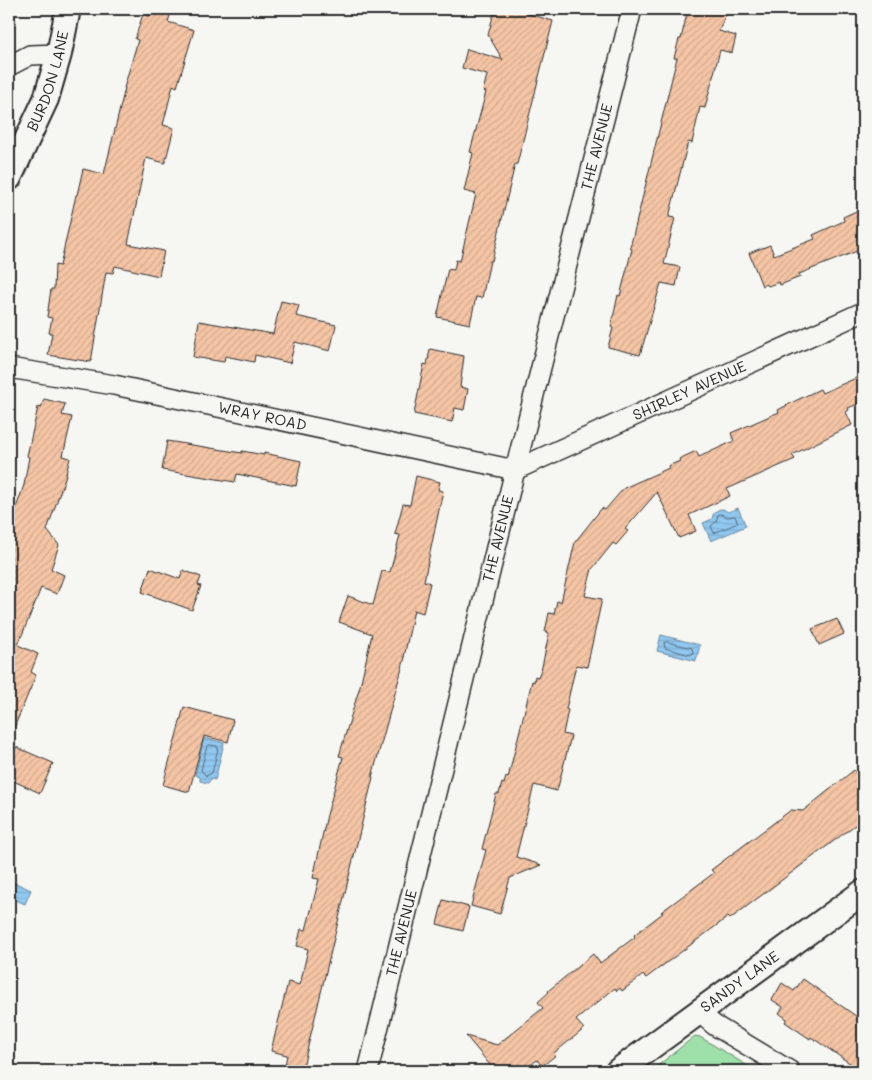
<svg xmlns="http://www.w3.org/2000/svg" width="872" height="1080" viewBox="0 0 872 1080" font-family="Mali,sans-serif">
	<defs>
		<pattern id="water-rules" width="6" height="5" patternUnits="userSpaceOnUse" patternTransform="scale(1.25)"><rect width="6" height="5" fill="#91c8f0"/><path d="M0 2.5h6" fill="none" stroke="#7dacce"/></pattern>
		<pattern id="building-hatch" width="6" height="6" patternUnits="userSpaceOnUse" patternTransform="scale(1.25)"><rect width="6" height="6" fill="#f5c5a5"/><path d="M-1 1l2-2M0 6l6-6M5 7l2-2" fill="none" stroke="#d2a98e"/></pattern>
	</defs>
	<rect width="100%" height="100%" fill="#f6f6f2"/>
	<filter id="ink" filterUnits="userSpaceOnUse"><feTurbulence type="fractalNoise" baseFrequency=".02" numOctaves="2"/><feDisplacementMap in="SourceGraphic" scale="10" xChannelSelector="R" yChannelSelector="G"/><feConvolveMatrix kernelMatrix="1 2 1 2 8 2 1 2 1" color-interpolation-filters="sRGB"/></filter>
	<g filter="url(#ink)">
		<!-- pitch -->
		<path fill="#9fe0aa" stroke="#65866a" d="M695,1036L700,1037L756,1071H651Z"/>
		<!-- water -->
		<path fill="url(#water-rules)" stroke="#6889a1" d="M738,508L746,526L711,541L703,523L712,519C713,513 716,509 723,509L728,512Z
			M661,635L700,645L696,661L657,651Z
			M204,738L224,743L215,780L211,779L208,783L200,781V777L195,775Z
			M9,880L31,890L25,904L9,897Z"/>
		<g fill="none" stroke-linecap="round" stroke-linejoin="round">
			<!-- shore -->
			<path stroke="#546a7a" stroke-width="1" d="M721,514L727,517L735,516L738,523L714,533L711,526L716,522L718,515Z
				M667,642L692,648L693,653L690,655L665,648L664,643Z
				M210,745L217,746L218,749L212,773L206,776L201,770L207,746Z"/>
		</g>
		<!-- building -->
		<path fill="url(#building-hatch)" stroke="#2b2b2b" d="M152,9H172L168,22L194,30L177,87L173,85L163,125L174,128L165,163L146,158L128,244L164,251L159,276L115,266L113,273L106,272L91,362L48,355L52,333H49L52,318L47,317L51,289H54L55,265L60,266L76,195H77L83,169L104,174L125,88H124L138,40L135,39L143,14L150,16Z
			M495,9H526L525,13L553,21L517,164H515L492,261H490L482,298L476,297L470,324L437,317L448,269L454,270L456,260L460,261L476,194L464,191L473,153L470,152L486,92L483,91L487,75L462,68L467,49L503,60L488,35Z
			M688,9H728L719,31L736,36L732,53L720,50L705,108L700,107L692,143L688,142L669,217L675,218L664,264L680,267L676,286L661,283L640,355L608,347L613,328L611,327L618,295L620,296L632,249L630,248L677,58H674L679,39H681Z
			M863,208V266L857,251L799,274L800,277L780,285L779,282L768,286L766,284L762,286L749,253L770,245L774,255L815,239L813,235L844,221L843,217Z
			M281,301L299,305L296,316L336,325L330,351L295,342L290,363L255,355L254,362L225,356L224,362L193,357L199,321L273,334Z
			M430,349L464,356L460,387L468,389L464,410L455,408L452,422L414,414L424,364L427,365Z
			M863,375V402L848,408L849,410L846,412L852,425L792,455L795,459L727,489L730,496L689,515L696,531L679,538L657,492L625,529L628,531L616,545L613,543L592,569L585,596L602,599L587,667L576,665L566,709L568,710L563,734L571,736L557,791L534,785L516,857L541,865L510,878L500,914L471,906L486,850L482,849L496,794H499L502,783L504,784L506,777L508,778L532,681L534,682L535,676L538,677L542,667L549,633L545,632L549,613L554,614L557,601L561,602L575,542L602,508L605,510L624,488L669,468L668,466L680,461L679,459L696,451L699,457L734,441L731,433L779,412L778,410L795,401L820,389L822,393Z
			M44,399L65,404L62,415L72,417L63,456L70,458L65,478L47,530L59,545L51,569L64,575L57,594L41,588L18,645L38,654L31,672L36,675L9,740V528L24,485L29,457L27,456L38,407L41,408Z
			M167,441L242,453V451L264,455V453L301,461L296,486L237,474L235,482L162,470Z
			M416,476L440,482L438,490L443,491L424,581L430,583L423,613L414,610L404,657H405L372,777H373L302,1071H284L287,1055L271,1051L288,982L300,985L308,949L297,946L301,929L306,930L319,879L313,878L327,815L343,757L339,756L360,686L372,634L339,622L348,596L373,605L382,571L390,572L400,535L395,534L403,504L410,505Z
			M150,568L180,579L183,570L201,577L198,585L201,586L192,610L142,592Z
			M837,619L844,634L819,645L812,629Z
			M184,707L233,720L228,742L204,736L189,792L163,785Z
			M9,744L53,763L40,793L9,779Z
			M854,770L863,782V819L730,919L728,917L646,978L643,975L622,991L620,988L617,991L615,988L576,1020L584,1029L554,1053L556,1055L542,1066L537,1060L523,1071H495L466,1036L497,1045L543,1008L538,1002L549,992L548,991L593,954L600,963L635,937L634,935L663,913L661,912L714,873L711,870L791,810L803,811Z
			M443,900L469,907L463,931L437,924Z
			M803,979L863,1021V1069L856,1064L854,1066L811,1037L810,1039L785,1022L787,1019L779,1013L783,1007L772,1000L782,983L794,991Z"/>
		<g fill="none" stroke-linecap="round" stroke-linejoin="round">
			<!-- minor casing -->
			<g stroke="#2b2b2b" stroke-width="22">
				<g id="minor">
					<path d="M9,66L30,55L59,54"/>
					<path id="s1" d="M9,368L114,385L515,470L863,312"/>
					<path d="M699,1012L714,1025L790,1071"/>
					<path id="s2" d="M368,1071L515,470L632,9"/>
				</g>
			</g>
			<!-- tertiary casing -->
			<g stroke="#2b2b2b" stroke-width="28">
				<g id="tertiary">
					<path id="s3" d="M9,178L46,99L59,54L68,9"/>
					<path id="s4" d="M618,1071L863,892"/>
				</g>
			</g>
			<!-- minor -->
			<use href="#minor" stroke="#f6f6f2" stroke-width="19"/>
			<!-- tertiary -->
			<use href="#tertiary" stroke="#f6f6f2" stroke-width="24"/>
		</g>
	</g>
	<g text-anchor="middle" stroke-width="4.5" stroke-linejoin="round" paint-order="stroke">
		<!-- street labels -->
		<g font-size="15" fill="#2b2b2b" stroke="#f6f6f2">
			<text dy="5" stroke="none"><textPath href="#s3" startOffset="105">BURDON LANE</textPath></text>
			<text dy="5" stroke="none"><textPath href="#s2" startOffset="952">THE AVENUE</textPath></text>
			<text dy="5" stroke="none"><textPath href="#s1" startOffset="708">SHIRLEY AVENUE</textPath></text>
			<text dy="5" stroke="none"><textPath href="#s1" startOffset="258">WRAY ROAD</textPath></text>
			<text dy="5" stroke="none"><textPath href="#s2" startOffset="548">THE AVENUE</textPath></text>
			<text dy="5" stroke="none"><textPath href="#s2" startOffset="142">THE AVENUE</textPath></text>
			<text dy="5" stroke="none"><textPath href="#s4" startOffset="151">SANDY LANE</textPath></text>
		</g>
	</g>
	<!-- margin -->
	<rect width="872" height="1080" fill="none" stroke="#f6f6f2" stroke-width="30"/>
	<rect x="15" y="15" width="842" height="1050" fill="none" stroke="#2b2b2b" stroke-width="2" filter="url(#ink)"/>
</svg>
